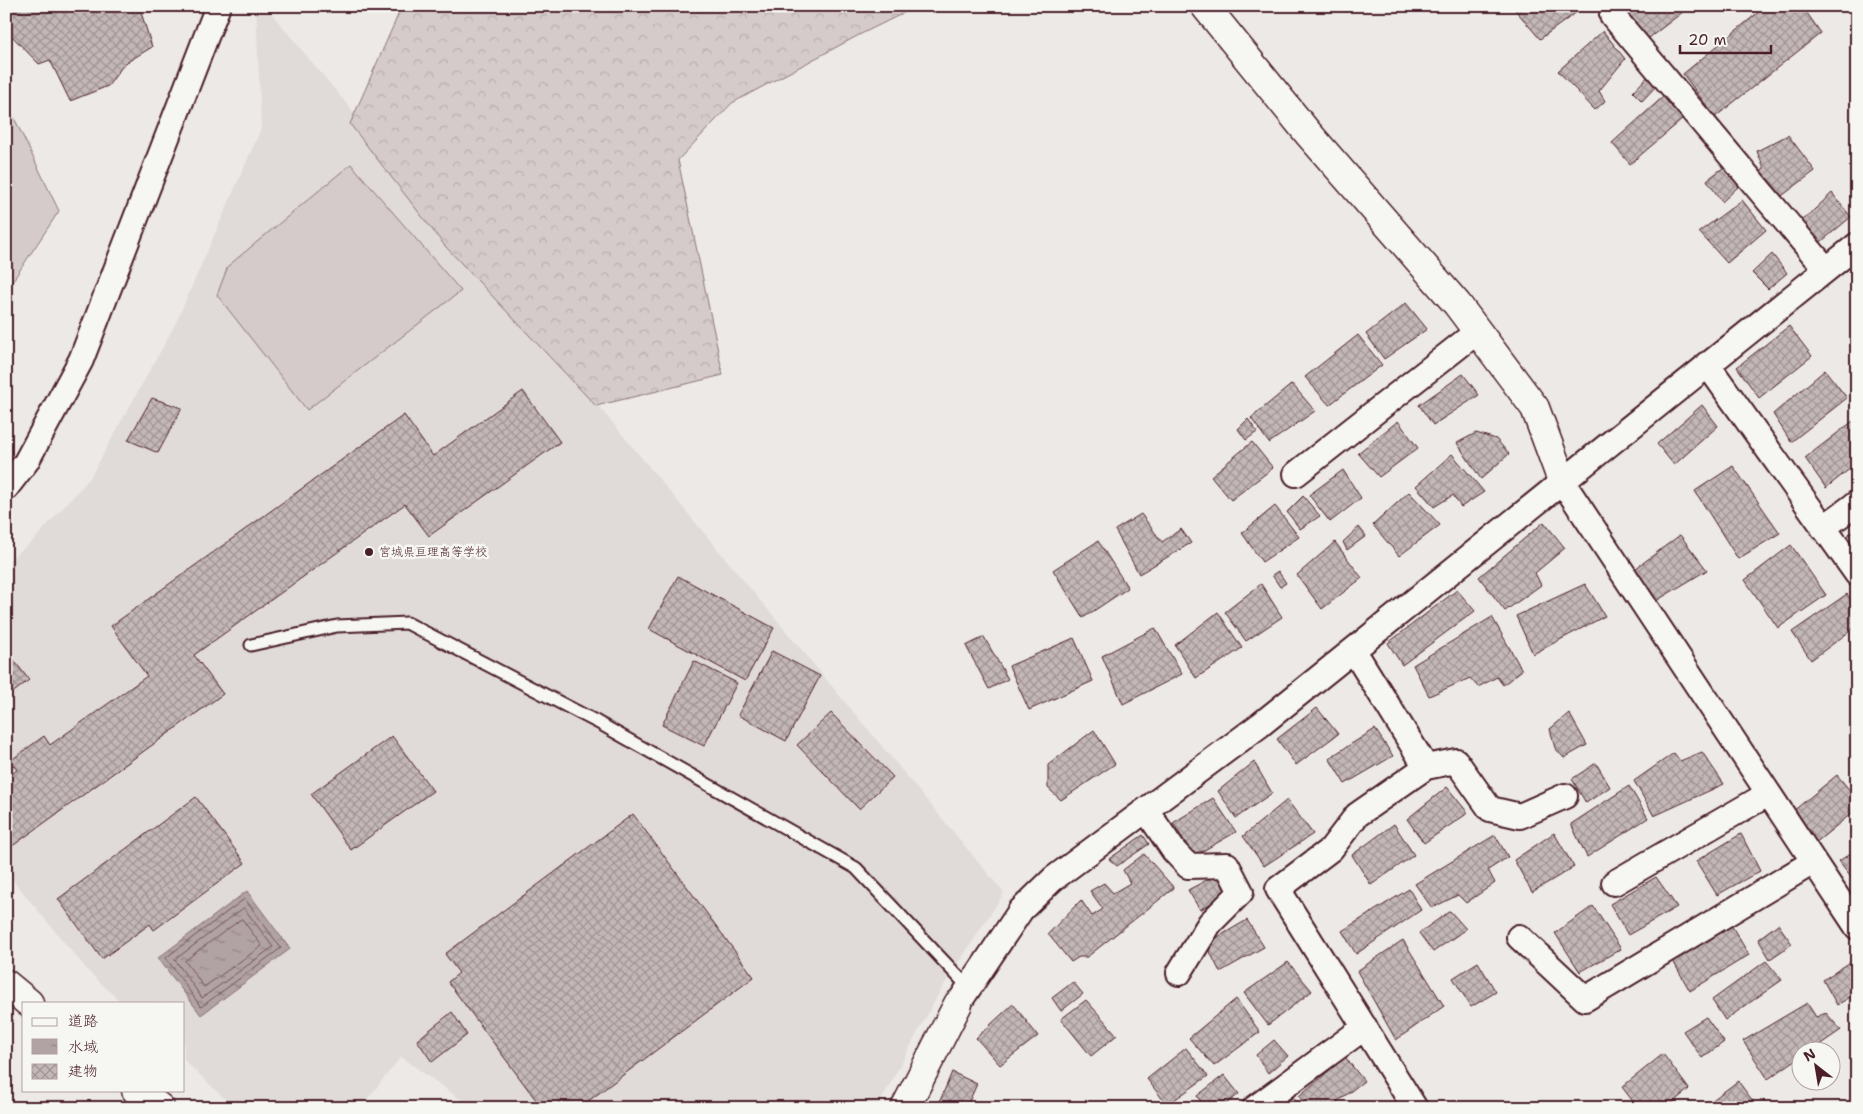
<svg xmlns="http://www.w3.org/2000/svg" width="1863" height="1114" viewBox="0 0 1863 1114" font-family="'Shantell Sans','Klee One',sans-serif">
	<defs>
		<pattern id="forest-crowns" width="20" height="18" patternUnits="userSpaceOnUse" patternTransform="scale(1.25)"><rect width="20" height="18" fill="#d4cbca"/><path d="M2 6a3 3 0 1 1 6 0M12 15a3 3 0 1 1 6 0" fill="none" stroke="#b8aeae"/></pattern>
		<pattern id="water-ripples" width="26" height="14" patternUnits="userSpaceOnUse" patternTransform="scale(1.25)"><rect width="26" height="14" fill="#b1a2a3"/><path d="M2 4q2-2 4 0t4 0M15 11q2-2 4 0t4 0" fill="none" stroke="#928385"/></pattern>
		<pattern id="building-cross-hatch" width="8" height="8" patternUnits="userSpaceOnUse" patternTransform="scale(1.25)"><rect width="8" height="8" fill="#c4b7b7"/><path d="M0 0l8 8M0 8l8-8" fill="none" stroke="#a19495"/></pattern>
	</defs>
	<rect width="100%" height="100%" fill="#ece9e6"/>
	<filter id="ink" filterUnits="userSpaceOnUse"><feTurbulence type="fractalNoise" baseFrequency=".02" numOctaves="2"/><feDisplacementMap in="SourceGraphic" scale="10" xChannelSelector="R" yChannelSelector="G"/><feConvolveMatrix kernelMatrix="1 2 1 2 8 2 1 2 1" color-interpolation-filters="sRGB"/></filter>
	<g filter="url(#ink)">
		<!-- built -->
		<path fill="#e0dad8" d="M256,6H265L1004,893L940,991L877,1108H473L401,1057L360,1108H235L184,1060V1003H122L89,972L6,872V562L32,542L90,478L175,325L261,129Z"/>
		<!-- forest -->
		<path fill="url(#forest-crowns)" stroke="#8f757a" d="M402,6H918L859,35L732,103L678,160L723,375L596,406L445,246L350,124Z"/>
		<!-- garden -->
		<path fill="#d4cbca" stroke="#8f757a" d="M6,101L59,211L6,291Z
			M351,164L461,291L307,410L217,295L228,266Z"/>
		<!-- water -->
		<path fill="url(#water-ripples)" stroke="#886e73" d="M247,891L290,949L201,1015L158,958Z"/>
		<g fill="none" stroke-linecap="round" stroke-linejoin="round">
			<!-- shore -->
			<path stroke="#73535b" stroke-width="1" d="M245,899L281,948L201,1007L166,958Z
				M244,908L273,947L202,998L175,960Z
				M242,919L262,946L204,987L185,961Z"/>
		</g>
		<!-- building -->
		<path fill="url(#building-cross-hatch)" stroke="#4a1f2b" d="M6,6H139L152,47L124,64L108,86L70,101L50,60L39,64L6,30Z
			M1512,6H1585L1540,39Z
			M1627,6H1686L1688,8L1645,41L1620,12Z
			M1766,6H1802L1821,33L1715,117L1683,74Z
			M1603,31L1625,59L1599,91L1605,101L1595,110L1558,71Z
			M1650,74L1658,84L1642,101L1633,92Z
			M1665,95L1684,118L1630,164L1612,143Z
			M1788,135L1815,171L1779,198L1759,173L1764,169L1757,151Z
			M1728,164L1741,184L1722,202L1707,180Z
			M1832,193L1851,217L1817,245L1799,224Z
			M1742,200L1766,230L1727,263L1699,232Z
			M1772,254L1787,273L1768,289L1752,273Z
			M1406,303L1427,329L1384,359L1366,334Z
			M1789,326L1812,356L1759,398L1737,367Z
			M1358,335L1382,365L1329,405L1305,377Z
			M1825,370L1847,398L1791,442L1773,414Z
			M1463,374L1479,395L1433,425L1419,405Z
			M1292,384L1315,411L1269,443L1251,418Z
			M523,391L560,442L429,536L405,504L194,655L223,694L11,847L6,840V778L17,770L10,761L44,736L50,745L147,676L111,626L404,415L433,456Z
			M152,398L182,408L158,453L128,440Z
			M1702,405L1718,426L1674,465L1657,444Z
			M1857,418V463L1826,488L1805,458Z
			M1248,419L1257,432L1246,440L1238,429Z
			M1398,421L1418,448L1379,477L1358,453Z
			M1476,433L1496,439L1509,454L1481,479L1457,443Z
			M1252,442L1273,468L1231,500L1211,476Z
			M1452,454L1484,492L1461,507L1453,495L1434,507L1416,486Z
			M1733,466L1780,533L1738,559L1695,491Z
			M1343,470L1361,498L1330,522L1309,495Z
			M1409,492L1440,525L1399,556L1373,525Z
			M1303,496L1320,516L1300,529L1287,512Z
			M1275,506L1299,537L1262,562L1242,533Z
			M1141,514L1162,542L1181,529L1191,543L1139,574L1115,530Z
			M1544,522L1565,548L1535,573L1541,585L1505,611L1479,577Z
			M1359,527L1366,536L1347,550L1343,542Z
			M1857,528V553L1846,537Z
			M1680,535L1707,570L1651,604L1631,572Z
			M1098,541L1128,588L1083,618L1053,570Z
			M1335,542L1362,578L1322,609L1297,575Z
			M1791,545L1826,595L1778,628L1745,580Z
			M1278,571L1286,583L1280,587L1272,575Z
			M678,576L774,628L745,681L649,629Z
			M1261,584L1282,617L1246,641L1225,612Z
			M1585,584L1605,616L1533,654L1516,616Z
			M1457,590L1475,611L1402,665L1388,643Z
			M1847,594L1857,608V626L1811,660L1792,632Z
			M1218,612L1242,648L1196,678L1175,645Z
			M1492,617L1522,670L1503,685L1497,677L1478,687L1470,678L1429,696L1413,665Z
			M1155,628L1182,674L1123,704L1102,656Z
			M984,637L1008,679L989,689L966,646Z
			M1074,638L1093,681L1029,710L1009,666Z
			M6,650L29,680L6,698Z
			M772,651L820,676L786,741L738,715Z
			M694,661L737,683L704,746L662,725Z
			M1317,708L1338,734L1296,765L1277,739Z
			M831,713L893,777L859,809L797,745Z
			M1569,713L1587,745L1564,758L1555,748L1550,729Z
			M1375,729L1393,756L1345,784L1329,758Z
			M1094,730L1115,764L1061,800L1048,788V765Z
			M392,736L433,791L351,850L311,794Z
			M1702,752L1724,784L1654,816L1634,781L1674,753L1680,761Z
			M1254,762L1272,793L1236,818L1218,791Z
			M1596,763L1610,787L1586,803L1572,779Z
			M1837,775L1857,799V809L1814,844L1792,812Z
			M1629,786L1648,818L1587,857L1571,824Z
			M1447,787L1468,813L1424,843L1407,819Z
			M196,797L245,863L154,930L150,924L102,959L58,899Z
			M1213,798L1236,832L1194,856L1173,823Z
			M1287,800L1313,834L1264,866L1243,836Z
			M633,814L754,977L579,1108H567L562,1101L553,1108H542L448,982L459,973L445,954Z
			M1394,824L1414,855L1371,885L1352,855Z
			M1554,833L1574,867L1532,892L1514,860Z
			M1741,834L1760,871L1717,895L1696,861Z
			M1143,835L1149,844L1117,866L1109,859Z
			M1495,835L1508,857L1488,870L1495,883L1466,903L1458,895L1432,908L1415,884Z
			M1857,849V884L1839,861Z
			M1144,854L1174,888L1087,957H1079L1071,962L1048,934L1081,900L1092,916L1103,909L1090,891L1104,883L1113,893L1130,883L1123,870Z
			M1218,874L1229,892L1200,910L1188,890Z
			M1656,877L1677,907L1628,935L1610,904Z
			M1409,889L1421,910L1356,954L1342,931Z
			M1593,906L1621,949L1580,972L1555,933Z
			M1450,911L1466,929L1433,952L1419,933Z
			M1247,920L1264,947L1220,972L1206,944Z
			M1730,923L1749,955L1690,991L1673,961Z
			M1778,924L1792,944L1770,959L1758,939Z
			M1403,940L1444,1006L1396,1040L1357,971Z
			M1855,959L1857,962V993L1837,1005L1823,980Z
			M1766,961L1782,980L1725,1020L1712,1000Z
			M1288,962L1312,991L1268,1025L1244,993Z
			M1478,962L1496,992L1471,1007L1453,978Z
			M1073,982L1083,994L1061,1011L1052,998Z
			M1236,999L1260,1032L1214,1066L1189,1038Z
			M1086,1000L1117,1035L1091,1056L1061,1019Z
			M1807,1003L1816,1017L1826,1013L1841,1030L1809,1052H1800V1057L1768,1079L1743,1041Z
			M1013,1004L1038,1036L1000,1065L976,1038Z
			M452,1012L467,1035L432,1062L417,1040Z
			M1706,1017L1724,1042L1702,1058L1683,1031Z
			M1274,1040L1288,1056L1268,1073L1256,1055Z
			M1186,1048L1208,1076L1167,1105L1147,1079Z
			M1663,1054L1689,1089L1666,1108H1638L1622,1087Z
			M1345,1057L1364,1081L1329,1108H1307L1299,1096Z
			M952,1072L977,1084L966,1108H937Z
			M1224,1075L1239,1094L1221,1108H1205L1197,1096Z
			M1738,1081L1758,1108H1702Z
			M1293,1097L1301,1108H1280Z"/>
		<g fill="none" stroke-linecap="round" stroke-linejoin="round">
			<!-- lane casing -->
			<g stroke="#4a1f2b" stroke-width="15">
				<path id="lane" d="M251,645L337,626L407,623L597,722L856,868L969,988"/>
			</g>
			<!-- street casing -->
			<g stroke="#4a1f2b" stroke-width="28">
				<path id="street" d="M1612,15L1826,269
					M1707,364L1857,574
					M1296,474L1478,331
					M1562,481L1857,927
					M6,488L26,462L81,360L218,6
					M1823,528L1857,503
					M1354,651L1426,767L1357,815L1331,849L1278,889L1415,1108
					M1426,767L1456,761L1490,809L1520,816L1565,796
					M1146,810L1174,851L1188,866L1227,865L1241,892L1210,923L1179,973
					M1614,883L1768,794
					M1519,937L1585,999L1813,862
					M958,1004L1021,910L1053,879L1260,725L1857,245
					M1255,1108L1365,1027"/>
			</g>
			<!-- secondary casing -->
			<g stroke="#4a1f2b" stroke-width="31">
				<path id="secondary" d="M1205,6L1307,132L1457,304L1535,408L1562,481
					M905,1108L958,1004"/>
			</g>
			<!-- highway casing -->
			<g stroke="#4a1f2b" stroke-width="31">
				<path id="highway" d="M6,984L29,1003
					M136,1090L160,1108"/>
			</g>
			<!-- lane -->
			<use href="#lane" stroke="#f6f6f2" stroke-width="11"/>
			<!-- street -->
			<use href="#street" stroke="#f6f6f2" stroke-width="24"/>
			<!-- secondary -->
			<use href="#secondary" stroke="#f6f6f2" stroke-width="28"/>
			<!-- highway -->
			<use href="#highway" stroke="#f6f6f2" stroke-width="28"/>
		</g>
	</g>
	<!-- markers -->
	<circle fill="#4a1f2b" stroke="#f6f6f2" stroke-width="2" cx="369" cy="552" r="5"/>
	<g text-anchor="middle" stroke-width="5" stroke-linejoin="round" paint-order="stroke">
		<!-- poi labels -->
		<g font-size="12" fill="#4a1f2b" stroke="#f6f6f2" text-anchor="start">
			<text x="379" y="556">宮城県亘理高等学校</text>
		</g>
	</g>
	<!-- margin -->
	<rect width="1863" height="1114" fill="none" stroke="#f6f6f2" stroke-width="25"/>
	<rect x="12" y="12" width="1838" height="1089" fill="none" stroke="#4a1f2b" stroke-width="2" filter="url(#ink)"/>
	<!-- legend -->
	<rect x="22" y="1002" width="162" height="90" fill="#f6f6f2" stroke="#b1a0a2"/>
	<rect x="32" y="1018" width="25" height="8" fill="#f6f6f2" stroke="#b1a0a2"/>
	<text x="68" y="1026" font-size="15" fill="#4a1f2b">道路</text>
	<rect x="32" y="1039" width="25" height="15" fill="url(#water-ripples)" stroke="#b1a0a2"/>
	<text x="68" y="1052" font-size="15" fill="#4a1f2b">水域</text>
	<rect x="32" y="1064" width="25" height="15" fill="url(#building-cross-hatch)" stroke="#b1a0a2"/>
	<text x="68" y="1076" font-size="15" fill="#4a1f2b">建物</text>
	<!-- north arrow -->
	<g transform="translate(1816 1066) rotate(329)"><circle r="24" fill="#f6f6f2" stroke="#b1a0a2"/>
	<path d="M0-4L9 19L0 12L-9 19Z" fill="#4a1f2b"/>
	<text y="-8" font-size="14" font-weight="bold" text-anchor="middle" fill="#4a1f2b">N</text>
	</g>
	<!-- scale -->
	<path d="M1680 45v8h91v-8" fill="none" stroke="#4a1f2b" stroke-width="2.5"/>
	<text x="1688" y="45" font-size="15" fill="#4a1f2b" stroke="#f6f6f2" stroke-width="4" paint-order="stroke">20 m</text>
</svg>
